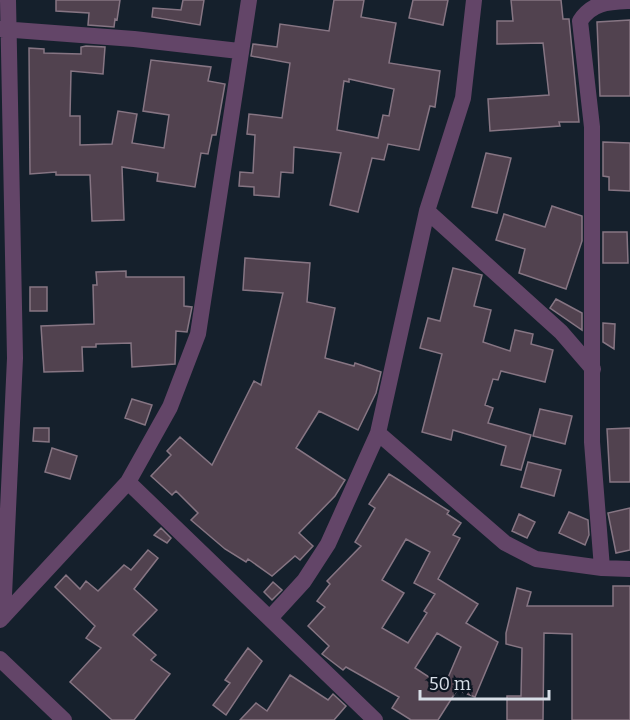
<svg xmlns="http://www.w3.org/2000/svg" width="630" height="720" viewBox="0 0 630 720" font-family="Bitter,serif">
	<rect width="100%" height="100%" fill="#15202c"/>
	<!-- building -->
	<path fill="#51424f" stroke="#867583" stroke-width="1.5" fill-rule="evenodd" d="M56,0H120L117,20L115,19L114,27L88,25L89,13L56,11Z
		M183,0H204L200,25L152,17L153,8L181,10Z
		M334,0H364L361,17L396,23L389,63L440,71L435,107L430,106L419,150L388,144L384,160L372,158L358,212L330,205L341,153L294,147L293,173L281,172L279,197L254,195V187L239,186L240,172L253,173L255,135L247,134L249,114L282,118L290,63L251,56L253,44L277,47L280,24L329,31ZM349,79L394,89L389,116L383,115L378,138L337,130L344,81L349,82Z
		M413,0H448L443,25L409,18Z
		M511,0H561L563,19H569L579,122H559L560,126L490,131L488,99L549,95L543,43L497,44V21H513Z
		M630,20V96H600L597,22Z
		M86,46L105,47L103,74L71,71L70,116H80V145L112,144L118,111L137,114L132,143L164,148L169,115L143,111L151,60L211,67L208,81L225,84L216,135H212L208,154L201,153L195,187L157,181L158,173L122,167L124,220L92,221L90,175H56V172L30,174L29,48L44,49V53L81,54V47Z
		M603,142L630,143V191L609,190V177L603,176Z
		M486,153L511,158L497,213L472,207Z
		M552,206L582,216V241L566,289L519,273L525,249L496,240L504,214L545,227Z
		M603,232H627L628,263H603Z
		M245,258L310,263L307,302L335,308L325,358L354,366L355,363L381,372L376,393L358,430L319,411L296,448L345,480L335,496L299,533L313,546L300,560L295,556L272,576L248,559L246,562L225,549L191,520L198,513L176,491L172,495L151,476L171,455L167,451L180,437L212,465L254,381L261,385L283,293L243,290Z
		M453,268L482,275L474,306L491,310L483,342L510,351L515,330L533,334L531,344L553,350L545,382L501,371L498,380L493,379L485,405L493,408L488,423L531,435L521,470L501,465L506,446L453,430L451,440L422,432L442,354L420,348L428,318L440,321Z
		M126,271V277H184V306L192,307L187,332L176,331L175,364L132,367L131,343L96,344V347H82L83,371L44,372L41,326L94,324L93,285H97L96,272Z
		M30,287H47V311H30Z
		M556,299L582,313V330L550,308Z
		M603,323L615,324L614,349L603,342Z
		M132,399L152,405L145,425L125,418Z
		M540,409L572,416L565,444L533,436Z
		M34,428H49V442L33,441Z
		M630,428V482H610L607,429Z
		M52,448L77,456L70,479L45,472Z
		M528,462L561,470L554,496L521,487Z
		M389,474L449,511L447,514L461,523L453,535L460,538L438,579L478,604L466,623L498,642L475,697L457,690L438,720H411L392,708L399,697L346,667L343,670L322,654L329,646L308,626L325,607L317,601L330,584L327,581L361,546L355,542L375,508L369,504ZM406,539L430,552L414,583L435,594L424,611L427,613L408,643L382,628L404,593L382,580ZM437,633L461,647L444,687L415,668Z
		M630,508V550L616,553L608,513Z
		M569,512L588,520L589,535L585,545L559,533Z
		M519,514L535,522L527,538L512,531Z
		M161,528L171,538L167,543L154,535Z
		M148,550L158,558L134,589L157,610L133,635L156,655L151,660L170,674L134,720H112L70,682L101,648L86,638L95,626L55,587L66,575L80,589L86,581L98,591L124,565L131,570Z
		M273,582L282,590L272,600L264,592Z
		M613,586H630V720H572V634L544,633L543,720H507V696H521L522,648L506,644V633L517,588L531,592L527,606H613Z
		M248,648L262,661L226,715L213,705L230,683L225,680Z
		M290,675L328,700L333,694L346,706L334,720H240L256,703L267,711Z"/>
	<g fill="none" stroke-linecap="round" stroke-linejoin="round">
		<!-- minor -->
		<path stroke="#634568" stroke-width="16" d="M1,29L134,39L239,51
			M427,211L561,332L593,369
			M378,433L505,543L536,559L602,568L630,569
			M128,482L375,720
			M602,568L592,442V127L580,21C592,2 609,2 630,1
			M3,617L15,358L8,0
			M271,617L304,581L328,544L378,433L427,211L463,98L474,0
			M0,620L128,482L170,407L198,334L249,0
			M0,659L64,720"/>
	</g>
	<!-- scale -->
	<path d="M420 690v9h129v-9" fill="none" stroke="#d7dee7" stroke-width="3"/>
	<text x="429" y="690" font-size="18" fill="#d7dee7" stroke="#0c1622" stroke-width="4.5" paint-order="stroke">50 m</text>
</svg>
